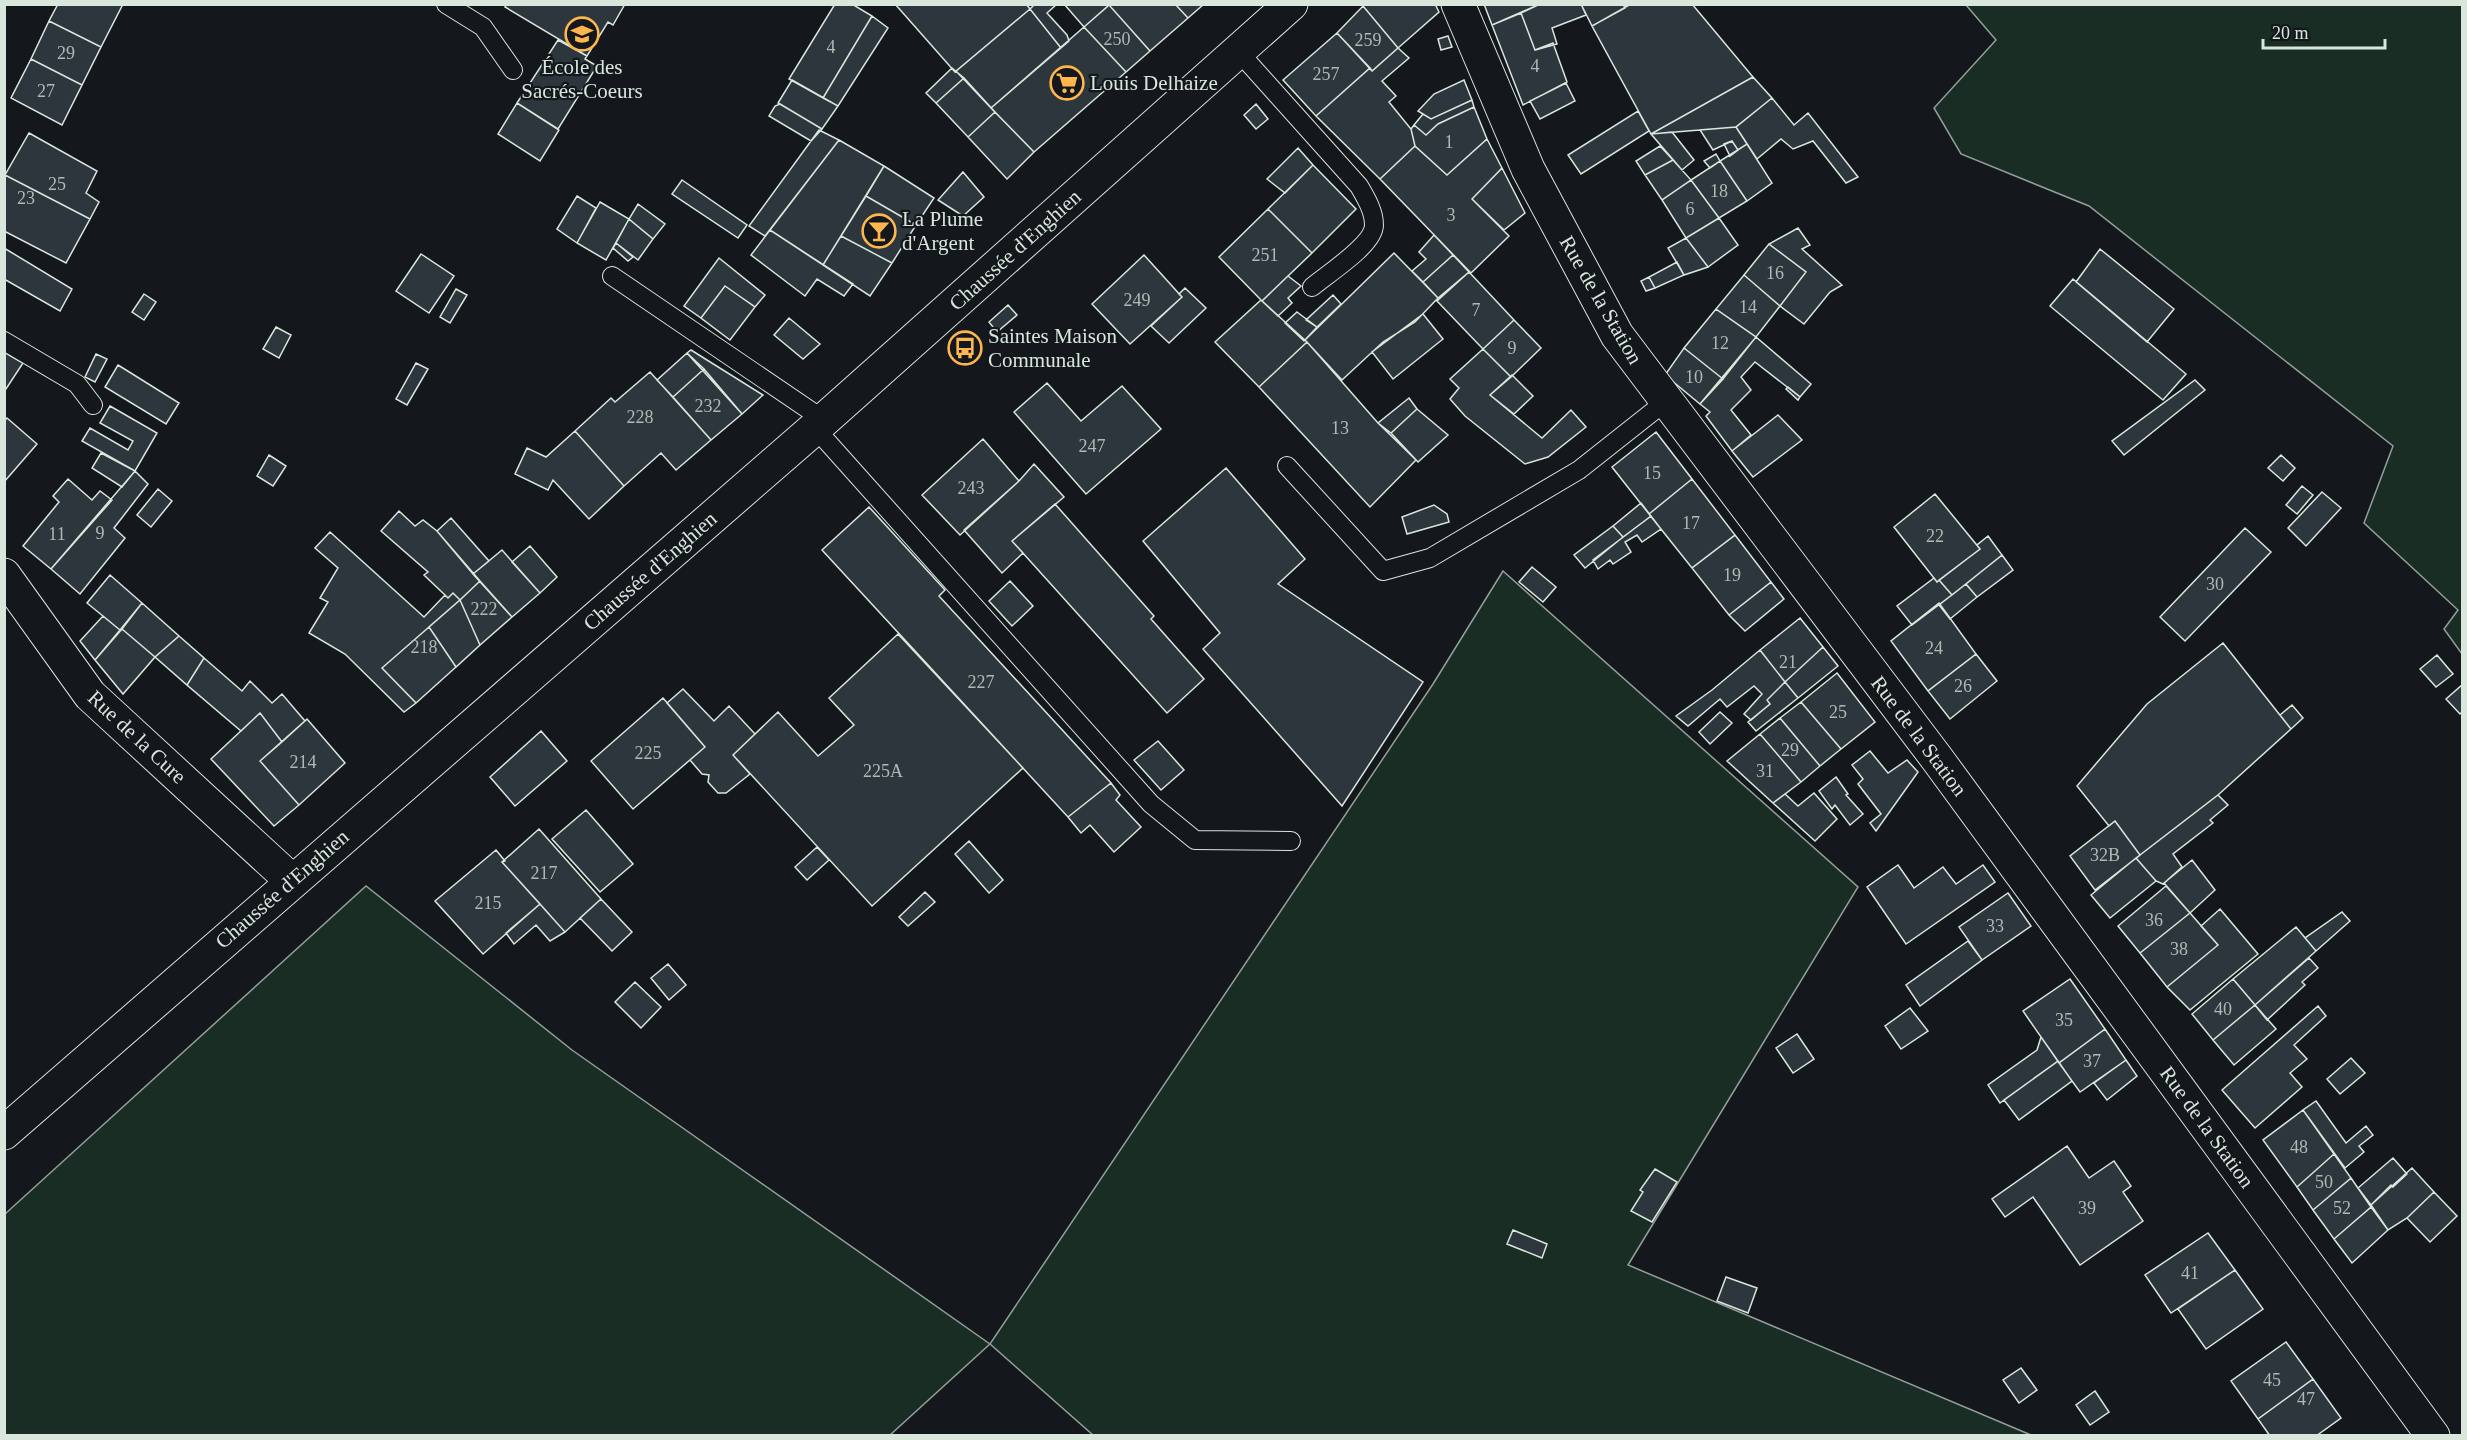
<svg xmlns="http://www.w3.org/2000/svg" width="2467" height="1440" viewBox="0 0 2467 1440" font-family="'Times New Roman',serif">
	<rect width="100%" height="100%" fill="#14181c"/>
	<!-- green -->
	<path fill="#1a2d24" stroke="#939e99" stroke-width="1.5" d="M1966,5H2462V654L2444,629L2458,610L2364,523L2393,446L2089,206L1961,154L1934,108L1996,40Z
		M1503,571L1858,887L1628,1265L2031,1435H1093L990,1344L890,1435L5,1436V1214L366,886L572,1050L990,1344L1433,684Z"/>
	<!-- building -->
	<path fill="#2c363c" stroke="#d8e6dc" stroke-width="1.5" d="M58,4H119L122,6L101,47L49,21Z
		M507,4H625L613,25L608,22L587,56L505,7Z
		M835,4H852L872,16L823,98L789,79Z
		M895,4H1026L1030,9L955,72Z
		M1035,4H1057L1047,13L1067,35L1069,41L1061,48L1030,9Z
		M1064,4H1107L1108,6L1084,27Z
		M1175,4L1188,18L1150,51L1109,5Z
		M1175,4H1204L1188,18Z
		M1365,4H1435L1439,12L1398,48L1363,6Z
		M1484,4H1540L1492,25Z
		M1540,4H1581L1586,15L1552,28L1557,44L1535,50L1521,13Z
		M1581,4H1623L1625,8L1592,26Z
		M1631,4H1692L1753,77L1651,134L1592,26Z
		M1109,5L1150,51L1126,72L1084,27Z
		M1363,6L1398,48L1372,71L1337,33Z
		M1030,9L1061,48L991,108L956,71Z
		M1521,13L1535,50L1553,43L1567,82L1523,105L1492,25Z
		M872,16L888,28L838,106L823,98Z
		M49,21L101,47L82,85L31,59Z
		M1084,27L1126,72L1034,152L991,108Z
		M1337,33L1370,68L1316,116L1283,80Z
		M1448,36L1452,47L1441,50L1438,39Z
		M558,40L587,56L585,59L597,66L558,129L517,103Z
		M1398,48L1409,58L1382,81L1396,96L1389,102L1411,129L1415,146L1380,179L1316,116L1370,68L1372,71Z
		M31,59L82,85L62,125L11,98Z
		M952,68L964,78L936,103L926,93Z
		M1753,77L1772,98L1736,127L1651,134Z
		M964,78L995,112L968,137L936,103Z
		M792,80L838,106L822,129L778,103Z
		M1464,80L1472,100L1431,119L1418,111L1434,94Z
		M1566,83L1575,101L1540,119L1530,101Z
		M1772,98L1794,125L1808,113L1858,177L1846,183L1813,141L1793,149L1781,139L1757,159L1736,127Z
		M1472,100L1474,107L1438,124L1426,135L1414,125L1423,114L1431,119Z
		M517,103L559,130L540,161L498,134Z
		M780,104L822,129L811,141L769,116L775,106Z
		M1256,104L1268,119L1256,129L1244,115Z
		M1474,107L1487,139L1447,175L1415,146L1411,129L1414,125L1426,135L1438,124Z
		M1638,111L1649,131L1581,174L1568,155Z
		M995,112L1034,152L1007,179L968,137Z
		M1736,127L1747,144L1738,150L1732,141L1713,150L1700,130Z
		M819,130L839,140L765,236L749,226Z
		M1672,132L1694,160L1682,170L1651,134Z
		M29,133L97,171L86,193L99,202L90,219L5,175Z
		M1487,139L1502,168L1472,199L1509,236L1471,273L1380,179L1415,146L1447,175Z
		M839,140L884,166L823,265L770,230Z
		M1732,141L1738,150L1730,156L1724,144Z
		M1747,144L1772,183L1747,201L1720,161Z
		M1660,146L1673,160L1645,175L1636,161Z
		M1298,148L1313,165L1285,193L1267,179Z
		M1716,154L1720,161L1710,168L1704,161Z
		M1673,160L1691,180L1662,200L1645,175Z
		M1720,161L1747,201L1719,218L1691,180Z
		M1313,165L1356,209L1312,253L1268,209Z
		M884,166L934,198L916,225L866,196Z
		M1502,168L1525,213L1504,230L1472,199Z
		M963,172L984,197L963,216L938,200Z
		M5,175L90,219L66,263L4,231Z
		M682,180L747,225L738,238L672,194Z
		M1691,180L1719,218L1686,238L1662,200Z
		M577,196L596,208L577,243L557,229Z
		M866,196L916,225L892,263L841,236Z
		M600,202L629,219L606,260L577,243Z
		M638,204L665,224L653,239L629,219Z
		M1268,209L1312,253L1262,301L1219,257Z
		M1719,218L1738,245L1708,267L1686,238Z
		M629,219L653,239L638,260L616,243Z
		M1798,228L1810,245L1802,249L1842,285L1830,292L1804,324L1780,306L1806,272L1769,244Z
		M770,230L853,284L844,296L817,279L805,296L751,255Z
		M1434,235L1453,255L1423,282L1412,271L1426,259L1419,252Z
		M841,236L892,263L870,296L823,265Z
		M1686,238L1708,267L1684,275L1668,248Z
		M616,243L633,257L628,261L613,248Z
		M1769,244L1806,272L1780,306L1744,275Z
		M4,248L72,289L60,311L4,279Z
		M2100,249L2174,309L2147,342L2076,282Z
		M1394,253L1438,298L1415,322L1383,342L1342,380L1305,340Z
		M421,254L454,276L429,313L396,291Z
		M1144,255L1182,297L1130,344L1092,304Z
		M1453,255L1469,272L1438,298L1423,282Z
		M719,258L765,295L755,307L725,286L701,318L684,306Z
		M1677,262L1684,275L1655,288L1649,277Z
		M1469,272L1514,320L1483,349L1437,301Z
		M1744,275L1780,306L1756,337L1716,309Z
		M1288,276L1301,286L1288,298L1292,303L1278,316L1262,301Z
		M1649,277L1655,288L1646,291L1641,281Z
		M2073,279L2186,374L2163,400L2050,306Z
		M725,286L755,307L730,340L701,318Z
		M1185,288L1206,308L1169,343L1151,326L1182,297L1179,294Z
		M456,289L467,295L450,323L440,317Z
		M144,294L156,302L144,320L132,312Z
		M1333,295L1341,304L1317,327L1306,320Z
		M1261,300L1307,342L1259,387L1215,342Z
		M1008,305L1017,315L997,332L989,322Z
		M1716,309L1756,337L1723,379L1684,348Z
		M1297,312L1317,327L1304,341L1285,323Z
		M1423,314L1443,339L1393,379L1372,352Z
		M789,318L820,344L803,359L774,335Z
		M1514,320L1541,348L1511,377L1483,349Z
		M276,327L291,335L279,358L263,349Z
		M1756,337L1811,384L1800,397L1755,362L1741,377L1751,390L1731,410L1751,435L1732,451L1706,416L1710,412L1700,404Z
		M1307,342L1378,423L1416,460L1370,507L1259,387Z
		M1684,348L1723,379L1700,404L1665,375Z
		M1483,349L1511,377L1490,395L1542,438L1571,410L1586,427L1548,457L1525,464L1465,416L1450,399L1459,388L1450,379Z
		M691,350L763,395L742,414L687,353Z
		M4,352L23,363L4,392Z
		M687,353L704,369L673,397L657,380Z
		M96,354L107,359L95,382L85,377Z
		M416,363L428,369L407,405L396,399Z
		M118,365L179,403L166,424L105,387Z
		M704,369L742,414L711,440L673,397Z
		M650,372L711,440L676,470L661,453L624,486L575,431L611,398L615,402Z
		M1512,375L1533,396L1514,414L1490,395Z
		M2195,380L2205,390L2124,455L2112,441Z
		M1047,383L1081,421L1122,386L1161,429L1086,494L1014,412Z
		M1788,387L1800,397L1798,400L1786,389Z
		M1409,398L1417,409L1391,433L1378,423Z
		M110,406L157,433L135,471L82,441L90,428L128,450L133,441L100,423Z
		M1417,409L1448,435L1418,462L1391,433Z
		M1778,415L1802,440L1753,477L1732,451Z
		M7,418L37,444L4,482V421Z
		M575,431L624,486L589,519L553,480L548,490L515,474L527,448L546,457Z
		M1656,432L1692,479L1649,514L1612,467Z
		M983,439L1019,481L960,535L922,495Z
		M101,453L135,471L122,487L92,468Z
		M269,455L286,466L273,486L257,476Z
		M2281,455L2295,468L2283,481L2268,468Z
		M1034,464L1064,497L1012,541L1023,553L1002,573L964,530L1019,481Z
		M1226,468L1305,559L1278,584L1423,682L1342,806L1203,649L1220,633L1143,541Z
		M135,471L148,484L114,528L125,538L80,594L51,569Z
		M68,479L92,500L100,491L112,500L51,569L23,546L59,502L53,496Z
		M1692,479L1735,535L1692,568L1649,514Z
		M2302,486L2313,495L2297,514L2286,505Z
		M158,489L172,501L151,527L137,515Z
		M2322,492L2341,508L2306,546L2288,528Z
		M1935,494L1980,549L1937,582L1894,527Z
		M1641,503L1651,516L1623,537L1613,526Z
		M1055,504L1154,616L1151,619L1204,679L1167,713L1012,541Z
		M1434,505L1447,514L1449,522L1407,534L1402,517Z
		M869,507L945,590L939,596L1111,783L1068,817L822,550Z
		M399,511L415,526L423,520L437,531L480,581L460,600L453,593L448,598L445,595L424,575L428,572L381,531Z
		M1651,516L1661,529L1642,542L1637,535L1625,542L1631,552L1613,564L1610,560L1598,569L1593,560Z
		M451,518L489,561L473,574L437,531Z
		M1613,526L1623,537L1585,568L1574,555Z
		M2245,528L2271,552L2185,641L2160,617Z
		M330,532L424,617L445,595L448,598L453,593L460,600L382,668L416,703L404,712L345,654L309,633L328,602L320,598L338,568L315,548Z
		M1735,535L1771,582L1729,615L1692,568Z
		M1988,536L2002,555L1952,595L1939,580L1980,549L1977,545Z
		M530,546L557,577L540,593L512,562Z
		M502,550L540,593L512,617L473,574Z
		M2002,555L2013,570L1977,597L1966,584Z
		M1532,567L1556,587L1543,602L1519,582Z
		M110,575L142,603L120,630L87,603Z
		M1934,578L1937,582L1939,580L1952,595L1912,625L1897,606Z
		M480,581L512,617L480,645L460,600Z
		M1010,581L1033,606L1012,626L989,601Z
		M1771,582L1784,599L1745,631L1729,615Z
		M1966,584L1977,597L1950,619L1939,605Z
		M460,600L480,645L456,667L429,627Z
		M142,603L179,636L155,657L122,629Z
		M1939,603L1976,654L1928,691L1891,641Z
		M103,616L120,630L95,660L80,641Z
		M1800,618L1823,647L1785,682L1760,650Z
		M429,627L456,667L416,703L382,668Z
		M122,629L155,657L123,694L95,660Z
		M898,634L1023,768L872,906L733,755L778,712L818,756L854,725L829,698Z
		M179,636L204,658L187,685L155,657Z
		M2223,643L2291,729L2218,795L2140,855L2115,821L2109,826L2077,786L2147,704Z
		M1823,647L1838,666L1798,698L1785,682Z
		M1760,650L1785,682L1767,700L1770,704L1751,720L1744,714L1762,694L1754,686L1727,707L1720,699L1688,726L1676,716L1712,690Z
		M1976,654L1997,681L1950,719L1928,691Z
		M2437,655L2453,674L2436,687L2420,669Z
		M204,658L242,691L250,681L272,703L282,694L305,721L282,742L260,713L241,731L187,685Z
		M1837,673L1875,722L1841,749L1801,702Z
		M1785,682L1798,698L1756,731L1748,722L1770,704L1767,700Z
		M2462,685V712L2460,714L2446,699Z
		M683,689L714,721L729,706L755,734L778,712L733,755L750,774L726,793H718L708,782L709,775L702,774L690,760L705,747L667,703Z
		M663,698L705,747L633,809L591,761Z
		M1801,702L1841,749L1820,766L1780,718Z
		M2292,705L2303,718L2291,729L2280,715Z
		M1720,712L1732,723L1710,744L1699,732Z
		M260,713L282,742L260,761L299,805L274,826L211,759Z
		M1780,718L1820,766L1801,782L1760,734Z
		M307,719L345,763L299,805L260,761Z
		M541,731L567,761L515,806L490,777Z
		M1760,734L1801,782L1773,803L1727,761Z
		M1158,741L1184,770L1161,790L1134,760Z
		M1870,751L1888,773L1907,760L1918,772L1876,831L1870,823L1881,814L1858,784L1863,779L1852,765Z
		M1836,777L1848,794L1846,795L1863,814L1850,825L1835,805L1832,809L1819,791Z
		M1111,783L1120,795L1116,800L1141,827L1114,852L1090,825L1081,833L1068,817Z
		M1814,793L1837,819L1815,841L1773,803L1785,794L1798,806Z
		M2218,795L2228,805L2210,820L2213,823L2173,854L2182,867L2163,884L2156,881L2136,858Z
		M586,810L633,864L600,892L552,839Z
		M2115,821L2140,855L2095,890L2070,856Z
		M539,829L601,899L565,932L502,862Z
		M969,841L1003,880L989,893L955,854Z
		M817,847L829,860L807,880L795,867Z
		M496,850L505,861L502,862L540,904L483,954L435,901Z
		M2136,858L2156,881L2110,918L2091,895Z
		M2192,860L2215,890L2190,913L2164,883Z
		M1898,865L1914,888L1943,867L1956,884L1983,865L1995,882L1906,944L1867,887Z
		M2166,886L2190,913L2140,953L2118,926Z
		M925,892L935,902L908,926L899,917Z
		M2008,893L2031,926L1982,960L1959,927Z
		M601,899L632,932L612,951L580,918Z
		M540,904L565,932L550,941L536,925L514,944L506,933Z
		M2220,909L2258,954L2190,1010L2167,987L2218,945L2201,926Z
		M2342,912L2350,921L2316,951L2305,938Z
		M2190,913L2218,945L2167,987L2140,953Z
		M2296,927L2316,951L2255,1005L2233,979Z
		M1968,941L1982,960L1920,1006L1906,985Z
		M2309,958L2318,968L2302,982L2305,985L2267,1020L2255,1005Z
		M668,964L686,985L669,1000L651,978Z
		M2070,979L2105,1029L2059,1063L2023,1011Z
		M2233,979L2255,1005L2213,1040L2192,1014Z
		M635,982L661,1007L641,1028L615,1002Z
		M2255,1005L2276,1029L2234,1065L2213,1040Z
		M2318,1006L2326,1016L2294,1045L2307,1059L2290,1073L2302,1087L2255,1128L2222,1090Z
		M1910,1008L1928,1031L1901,1049L1885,1026Z
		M2105,1029L2126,1060L2080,1092L2059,1063Z
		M1797,1034L1814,1059L1793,1073L1776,1048Z
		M2041,1037L2058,1061L2000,1103L1988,1085L2037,1050Z
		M2351,1058L2365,1073L2340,1094L2327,1079Z
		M2126,1060L2137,1076L2107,1100L2094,1083Z
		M2058,1061L2072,1081L2019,1120L2004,1100Z
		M2316,1101L2346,1143L2366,1126L2373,1135L2359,1146L2364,1152L2345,1168L2303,1110Z
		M2303,1110L2334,1154L2297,1187L2263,1140Z
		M2067,1146L2089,1178L2114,1161L2131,1186L2123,1192L2143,1221L2080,1265L2033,1197L2005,1217L1992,1199Z
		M2334,1154L2351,1178L2313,1210L2297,1187Z
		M2393,1158L2407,1174L2393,1187L2391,1185L2371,1205L2358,1188Z
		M2412,1168L2434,1192L2407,1218L2388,1230L2371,1205Z
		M1655,1169L1677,1182L1652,1222L1631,1211L1643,1192L1640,1190Z
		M2351,1178L2371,1207L2334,1239L2313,1210Z
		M2434,1192L2457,1216L2430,1242L2407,1218Z
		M2371,1207L2388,1230L2352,1263L2334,1239Z
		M1513,1230L1547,1244L1542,1258L1507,1244Z
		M2208,1233L2235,1270L2171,1313L2145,1275Z
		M2235,1270L2263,1309L2206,1349L2178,1309Z
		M1726,1277L1757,1288L1748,1313L1717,1301Z
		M2286,1342L2313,1379L2258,1419L2231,1381Z
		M2021,1368L2037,1390L2019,1403L2003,1380Z
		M2313,1379L2341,1418L2316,1436H2270L2258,1419Z
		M2095,1391L2109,1412L2090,1425L2076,1405Z"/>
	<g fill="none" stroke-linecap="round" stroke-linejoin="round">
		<!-- service casing -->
		<g stroke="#d8e6dc" stroke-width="20">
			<path id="service" d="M446,4L483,27L513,70
				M1238,51L1359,186C1366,198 1374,211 1374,225C1374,245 1327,274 1312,287
				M612,276L824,420
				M4,341L77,384L93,405
				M815,428L1151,804L1195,840L1291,841
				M1287,466L1383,571L1430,558L1579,470L1665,402"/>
		</g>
		<!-- minor casing -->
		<g stroke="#d8e6dc" stroke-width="35">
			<path id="minor" d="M1458,4L1528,169L1617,335L1938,760L2433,1436
				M4,575L90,695L292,881"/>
		</g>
		<!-- primary casing -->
		<g stroke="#d8e6dc" stroke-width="35">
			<path id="primary" d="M4,1133L824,420L1291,4"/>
		</g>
		<!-- service -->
		<use href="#service" stroke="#14181c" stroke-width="18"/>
		<!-- minor -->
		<use href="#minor" stroke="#14181c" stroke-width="33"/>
		<!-- primary -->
		<use href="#primary" stroke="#14181c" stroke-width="33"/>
	</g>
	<!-- icons -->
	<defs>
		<g id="school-ring" transform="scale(1.725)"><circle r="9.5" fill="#14181c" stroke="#ffb74d" stroke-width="1.5"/><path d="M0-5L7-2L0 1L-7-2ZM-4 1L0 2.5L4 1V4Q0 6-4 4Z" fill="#ffb74d"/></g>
		<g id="supermarket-ring" transform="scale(1.725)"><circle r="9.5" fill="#14181c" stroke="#ffb74d" stroke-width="1.5"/><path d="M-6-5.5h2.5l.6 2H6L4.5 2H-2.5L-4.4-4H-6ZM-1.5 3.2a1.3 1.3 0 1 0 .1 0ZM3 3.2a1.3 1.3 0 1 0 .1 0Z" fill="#ffb74d"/></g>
		<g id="bar-ring" transform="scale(1.725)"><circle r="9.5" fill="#14181c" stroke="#ffb74d" stroke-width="1.5"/><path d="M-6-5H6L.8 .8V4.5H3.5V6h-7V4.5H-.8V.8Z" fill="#ffb74d"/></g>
		<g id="bus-ring" transform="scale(1.725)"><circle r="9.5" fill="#14181c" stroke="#ffb74d" stroke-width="1.5"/><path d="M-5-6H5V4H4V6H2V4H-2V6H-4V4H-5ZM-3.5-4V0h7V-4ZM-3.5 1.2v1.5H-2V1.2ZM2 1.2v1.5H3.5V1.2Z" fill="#ffb74d"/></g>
	</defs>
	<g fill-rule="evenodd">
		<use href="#school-ring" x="582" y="34"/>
		<use href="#supermarket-ring" x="1067" y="83"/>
		<use href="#bar-ring" x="879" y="231"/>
		<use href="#bus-ring" x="965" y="348"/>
	</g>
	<g text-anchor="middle" stroke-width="4.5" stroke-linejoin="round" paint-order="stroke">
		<!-- number labels -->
		<g font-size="18" fill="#adbab4">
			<text x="1117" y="45">250</text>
			<text x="1368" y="46">259</text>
			<text x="831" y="53">4</text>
			<text x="66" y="59">29</text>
			<text x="1535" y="72">4</text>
			<text x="1326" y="80">257</text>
			<text x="46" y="97">27</text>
			<text x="1449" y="148">1</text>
			<text x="57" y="190">25</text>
			<text x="1719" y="197">18</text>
			<text x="26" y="204">23</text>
			<text x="1690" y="215">6</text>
			<text x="1451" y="221">3</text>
			<text x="1265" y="261">251</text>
			<text x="1775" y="279">16</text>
			<text x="1137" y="306">249</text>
			<text x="1748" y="313">14</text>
			<text x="1476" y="316">7</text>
			<text x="1720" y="349">12</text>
			<text x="1512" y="354">9</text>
			<text x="1694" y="383">10</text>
			<text x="708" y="412">232</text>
			<text x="640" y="423">228</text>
			<text x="1340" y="434">13</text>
			<text x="1092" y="452">247</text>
			<text x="1652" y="479">15</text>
			<text x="971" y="494">243</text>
			<text x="1691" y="529">17</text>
			<text x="100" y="539">9</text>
			<text x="57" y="540">11</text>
			<text x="1935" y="542">22</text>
			<text x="1732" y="581">19</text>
			<text x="2215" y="590">30</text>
			<text x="484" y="615">222</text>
			<text x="424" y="653">218</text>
			<text x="1934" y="654">24</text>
			<text x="1788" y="668">21</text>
			<text x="981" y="688">227</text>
			<text x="1963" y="692">26</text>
			<text x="1838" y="718">25</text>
			<text x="1790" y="756">29</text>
			<text x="648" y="759">225</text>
			<text x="303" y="768">214</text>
			<text x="883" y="777">225A</text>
			<text x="1765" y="777">31</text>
			<text x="2105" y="861">32B</text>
			<text x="544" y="879">217</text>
			<text x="488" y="909">215</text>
			<text x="2154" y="926">36</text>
			<text x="1995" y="932">33</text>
			<text x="2179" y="955">38</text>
			<text x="2223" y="1015">40</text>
			<text x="2064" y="1026">35</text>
			<text x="2092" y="1067">37</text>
			<text x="2299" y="1153">48</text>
			<text x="2324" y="1188">50</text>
			<text x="2087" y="1214">39</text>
			<text x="2342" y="1214">52</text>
			<text x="2190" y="1279">41</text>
			<text x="2272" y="1386">45</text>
			<text x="2306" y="1405">47</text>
		</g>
		<!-- poi labels -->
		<g font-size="21" fill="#d8e6dc" stroke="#14181c" text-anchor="start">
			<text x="582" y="74" text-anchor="middle">École des<tspan x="582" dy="24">Sacrés-Coeurs</tspan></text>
			<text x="1090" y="90">Louis Delhaize</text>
			<text x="902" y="226">La Plume<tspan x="902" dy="24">d'Argent</tspan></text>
			<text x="988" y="343">Saintes Maison<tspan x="988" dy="24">Communale</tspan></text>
		</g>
		<!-- street labels -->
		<g font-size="21" fill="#d8e6dc" stroke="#14181c">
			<text transform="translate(1015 250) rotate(-42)" y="7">Chaussée d'Enghien</text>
			<text transform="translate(1601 300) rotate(60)" y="7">Rue de la Station</text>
			<text transform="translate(650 571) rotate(-41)" y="7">Chaussée d'Enghien</text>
			<text transform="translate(1919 736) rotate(53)" y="7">Rue de la Station</text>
			<text transform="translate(137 737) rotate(43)" y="7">Rue de la Cure</text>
			<text transform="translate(282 889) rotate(-41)" y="7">Chaussée d'Enghien</text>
			<text transform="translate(2207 1127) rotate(54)" y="7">Rue de la Station</text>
		</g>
	</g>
	<!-- border -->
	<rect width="2467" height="1440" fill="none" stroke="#d8e6dc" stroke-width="12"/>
	<!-- scale -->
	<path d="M2263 39v9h122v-9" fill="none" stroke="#d8e6dc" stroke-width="3"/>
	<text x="2272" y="39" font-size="18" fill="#d8e6dc" stroke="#14181c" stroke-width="4.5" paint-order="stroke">20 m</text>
</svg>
